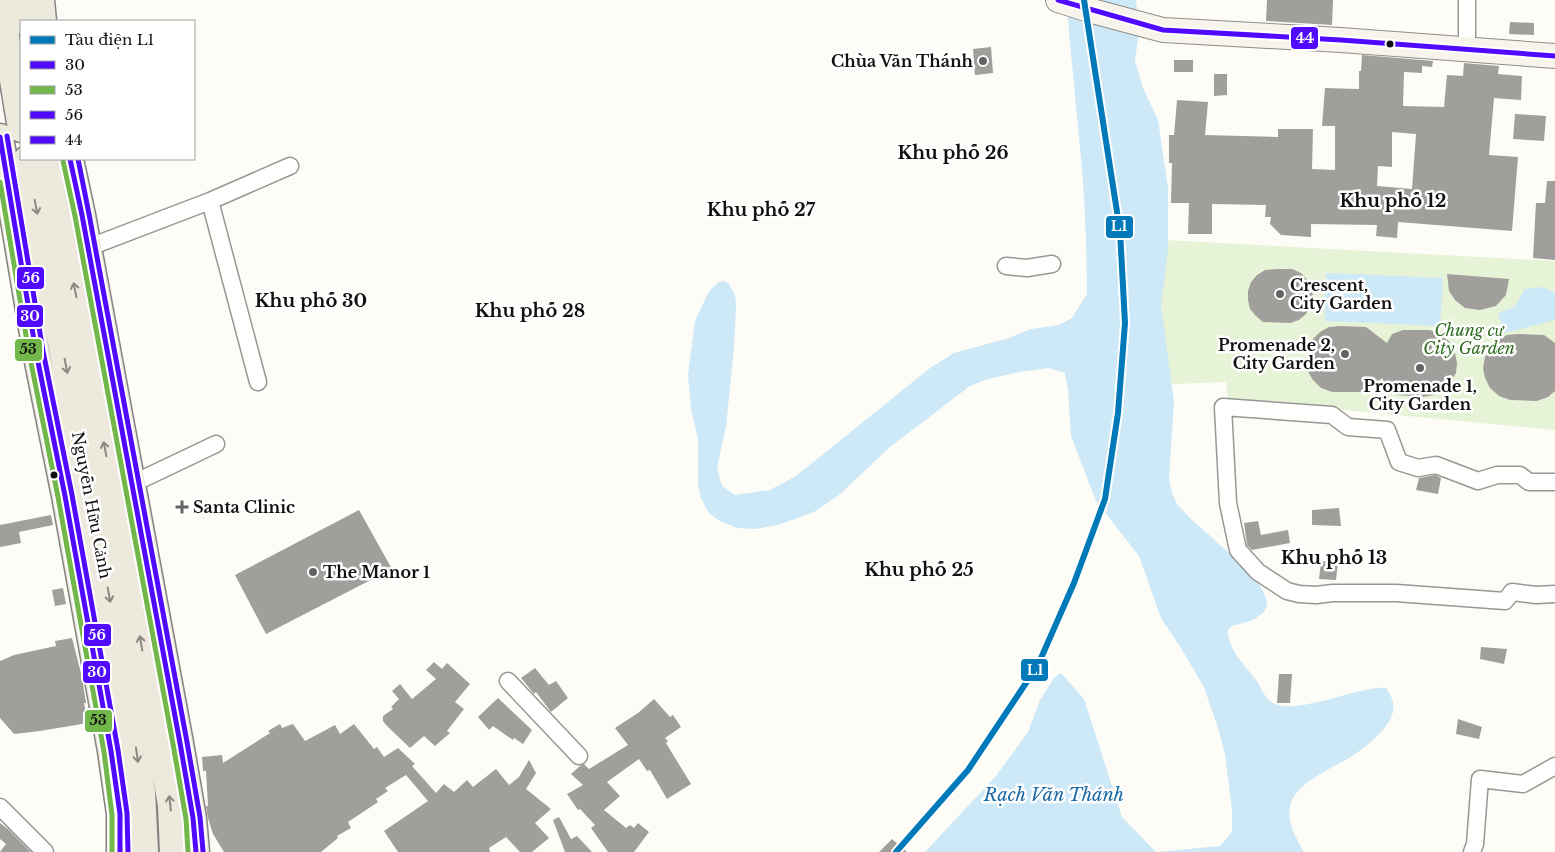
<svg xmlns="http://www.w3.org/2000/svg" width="1555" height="852" viewBox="0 0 1555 852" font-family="'Libre Baskerville',serif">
	<rect width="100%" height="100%" fill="#fdfcf7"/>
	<!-- green -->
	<path fill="#e7f3d7" d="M1164,240L1555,261V430L1228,399L1226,382L1152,385Z"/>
	<!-- water -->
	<path fill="#cde8f7" d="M1066,0H1136L1139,31L1135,61L1143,88L1158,120L1168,188V249L1161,305L1174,402L1169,479L1172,493L1177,504L1190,518L1229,553L1261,587L1266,598L1267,605L1264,612L1253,620L1232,626L1228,630C1228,649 1242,662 1253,676C1260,684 1262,694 1270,701C1291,719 1360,685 1386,688C1395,700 1396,711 1388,723C1380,735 1369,744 1358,752C1338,767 1296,780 1290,806C1287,823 1296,838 1304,852H925L996,776L1028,732L1040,700L1054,678L1061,673L1084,699L1122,817L1156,852L1220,846L1232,832V810L1225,754L1218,728L1204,687L1181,648L1161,618L1139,556L1096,501L1071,436L1068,389L1065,373L1049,368L1019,372L988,379L970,386L890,447L839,495L814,512L778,525L755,529L737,528L718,520L708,512L701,498L698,486V439L691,409L688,375L695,321L709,291L719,282L724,281L728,283L735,295L736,304L734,347L726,426L717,468L722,486L735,495L770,490L796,476L930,368L954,353L1009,338L1031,329L1059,325L1072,318L1087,294L1086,238L1083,180Z
		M1326,273L1443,278L1440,326L1325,321Z
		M1543,287L1555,293V320L1504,333L1498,313L1514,307L1525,289Z"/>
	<!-- building -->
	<path fill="#a19f9c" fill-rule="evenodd" d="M1267,0H1333L1332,25L1266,21Z
		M1510,22L1534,23V35L1509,34Z
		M991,47L993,73L975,75L973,49Z
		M1362,55L1433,61L1432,67L1422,66V73L1404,72L1403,106L1444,107L1447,75L1463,76L1464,63L1499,66L1498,74L1522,76L1521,100L1494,98L1489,155L1518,157L1512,231L1398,222L1397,238L1376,236L1377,225L1311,224V237L1281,235L1270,224L1271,217H1265L1266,205L1212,204V234H1188L1189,203H1171L1172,163H1169V135H1174L1177,100L1208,102L1205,135L1278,137V129H1313L1312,169L1335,170V126H1322L1325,88L1359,89V71H1361ZM1392,132L1416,134L1412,189L1377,186L1378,166L1392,167Z
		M1174,60H1193V72H1174Z
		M1214,74H1227V95L1214,96Z
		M1515,114L1546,116L1544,141L1513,139Z
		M1547,181H1555V260L1533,258L1536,203H1545Z
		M1278,269H1292L1301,273L1307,279L1311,287L1313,296L1311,306L1306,314L1299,320L1290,323L1263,322L1256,316L1250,309L1248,300V291L1251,282L1257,275L1265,270Z
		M1447,274L1509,279L1506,295L1496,306L1480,310L1465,308L1455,300L1449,291Z
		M1340,326L1366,327L1387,343L1392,334L1403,330H1430L1441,335L1450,342L1455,353L1457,363L1456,373L1450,383L1443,390L1433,395L1423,397L1397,395L1388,389L1382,378L1370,389L1359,392H1332L1321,388L1313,380L1307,370L1306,360L1307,349L1312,340L1320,332L1329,327Z
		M1518,334L1544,335L1555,343V391L1548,397L1537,401L1510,400L1499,396L1490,388L1485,378L1483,368L1485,357L1490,348L1497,340L1507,335Z
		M1435,475L1441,478L1438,494L1416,490L1419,478Z
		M1339,508L1341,526L1312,525V510Z
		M359,510L392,569L266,634L235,575Z
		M51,515L53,525L19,532L21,543L0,547V525Z
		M1258,521L1261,535L1288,530L1290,543L1252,550L1247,545L1244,523Z
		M1321,561L1338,562L1336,580L1319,579Z
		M63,588L66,604L55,606L52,590Z
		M72,638L82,677L86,703H84L88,723L40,731L14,734L0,718V661L14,655L56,646L55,641Z
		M1481,647L1507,649L1504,664L1480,659Z
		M434,662L442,669L447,663L470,684L455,702L464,709L447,731L450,733L435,746L424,736L410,748L386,725L383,721V716L393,709L391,707L399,699L392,691L400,684L412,699L436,679L426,670Z
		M535,668L549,685L556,681L568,698L551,712L536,692L534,694L521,678Z
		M1279,674H1292L1290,703H1277Z
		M498,698L532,730L523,744L514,738L513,740L493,726L489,730L478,717Z
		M654,699L670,717L673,715L681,727L665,738L668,741L666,743L691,784L667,799L650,770L647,771L639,759L607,782L620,796L604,810L626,828L630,825L634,828L638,823L649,832L634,852H608L591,828L595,825L580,809L578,810L567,794L583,785L571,774L580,766L584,764L589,769L628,745L615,728L638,713Z
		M1458,719L1482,727L1479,739L1456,734Z
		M280,724L282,728L293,724L305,741L335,725L340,734L354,724L374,749L377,747L384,757L398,748L415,764L412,766L436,793L444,784L454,792L467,780L473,787L496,769L509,785L519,777L529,760L536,773L526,789L551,809L535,823L549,838L532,852H520L506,837L489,848L490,852H398L384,831L428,801L406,775L385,788L388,791L376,799L378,802L348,822L351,828L337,836L338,838L321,852H224L213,834L208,818L206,806H208L206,771H203L202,757L222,755L223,763L270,733L268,731Z
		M559,817L571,839L577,836L592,852H565L553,820Z
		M0,823L9,830L31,852H0L6,844L0,839Z
		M892,839L907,852H879Z"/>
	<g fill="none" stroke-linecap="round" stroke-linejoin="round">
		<!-- street casing -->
		<g stroke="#979795" stroke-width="19">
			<path id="street" d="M1467,50V0
				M210,201L258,382
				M87,248L210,201L290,166
				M1006,266L1027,268L1052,264
				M1555,482H1529L1520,475H1497L1478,481L1436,465L1418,468L1399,462L1387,430L1348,427L1332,415L1223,407L1228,503L1238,550L1258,572L1287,591L1299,594L1316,595L1333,593H1396L1505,601L1512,592L1536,595L1555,594
				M132,484L216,444
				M508,681L579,756
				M0,807L45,852
				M1472,852L1475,844L1480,779L1523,784L1555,766"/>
		</g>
		<!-- secondary casing -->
		<g stroke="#8e8d8b" stroke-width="26">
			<path id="secondary" d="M1058,0L1092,11L1163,30L1341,40L1555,56"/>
		</g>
		<!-- primary casing -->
		<g stroke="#858482" stroke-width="29">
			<path id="primary" d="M0,0L21,129
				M21,0L23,21
				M41,0L43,21
				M0,137L36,352L65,496L111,751L120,814V852
				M27,159L134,736L142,792L145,852
				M50,159L165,770L171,805L173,852
				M70,159L82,215L180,743L193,818L196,852"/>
		</g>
		<!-- street -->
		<use href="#street" stroke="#fffffe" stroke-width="16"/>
		<!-- secondary -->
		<use href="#secondary" stroke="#f6f4eb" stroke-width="24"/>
		<!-- primary -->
		<use href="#primary" stroke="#ede9dc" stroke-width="26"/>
		<!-- bus-1 casing -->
		<g stroke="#fff" stroke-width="9">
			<path id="bus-1" d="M0,137L36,352L65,496L111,751L120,814V852
				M70,159L82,215L180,743L193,818L196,852"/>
		</g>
		<!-- bus-2 casing -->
		<g stroke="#fff" stroke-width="9">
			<path id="bus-2" d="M63,161L75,216L173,744L186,819L188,852
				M0,182L29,353L58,497L104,752L112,815V852"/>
		</g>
		<!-- bus-3 casing -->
		<g stroke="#fff" stroke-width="9">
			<path id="bus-3" d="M7,136L43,351L72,495L118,750L127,813L128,852
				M78,159L89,214L187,742L200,817L203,851"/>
		</g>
		<!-- bus-4 casing -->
		<g stroke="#fff" stroke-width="9">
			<path id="bus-4" d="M1058,0L1163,30L1341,40L1555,56"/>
		</g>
		<!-- bus-1 -->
		<use href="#bus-1" stroke="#4f0aff" stroke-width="5"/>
		<!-- bus-2 -->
		<use href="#bus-2" stroke="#71b74a" stroke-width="5"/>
		<!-- bus-3 -->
		<use href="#bus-3" stroke="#4f0aff" stroke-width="5"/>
		<!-- bus-4 -->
		<use href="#bus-4" stroke="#4f0aff" stroke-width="5"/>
		<!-- metro-1 casing -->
		<g stroke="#fff" stroke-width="10">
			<path id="metro-1" d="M896,852L968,770L1038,665L1074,583L1105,499L1118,413L1125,323L1120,231L1084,0"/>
		</g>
		<!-- metro-1 -->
		<use href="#metro-1" stroke="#0079b8" stroke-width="6"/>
	</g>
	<!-- one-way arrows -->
	<defs><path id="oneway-shaft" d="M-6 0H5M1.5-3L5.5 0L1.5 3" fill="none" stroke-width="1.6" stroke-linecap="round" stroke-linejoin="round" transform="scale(1.25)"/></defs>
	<g stroke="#8a8881">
		<use href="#oneway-shaft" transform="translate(36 207) rotate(79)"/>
		<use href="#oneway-shaft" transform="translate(75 290) rotate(-101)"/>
		<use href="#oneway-shaft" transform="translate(66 366) rotate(79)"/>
		<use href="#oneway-shaft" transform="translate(105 449) rotate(-101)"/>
		<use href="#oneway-shaft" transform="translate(109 595) rotate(80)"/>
		<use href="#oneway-shaft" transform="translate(141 643) rotate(-100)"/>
		<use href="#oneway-shaft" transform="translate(137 755) rotate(82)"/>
		<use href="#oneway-shaft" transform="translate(170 803) rotate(-97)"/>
	</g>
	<!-- markers -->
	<g fill="#111" stroke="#fff" stroke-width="2">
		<circle cx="1390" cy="44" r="4.5"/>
		<circle cx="54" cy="475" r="4.5"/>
	</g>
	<g fill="#646362" stroke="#fff" stroke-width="2">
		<circle cx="983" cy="61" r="5"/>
		<circle cx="1280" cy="294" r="5"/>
		<circle cx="1345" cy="354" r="5"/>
		<circle cx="1420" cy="368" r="5"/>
		<path d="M179.5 499.5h5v5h5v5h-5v5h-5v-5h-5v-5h5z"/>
		<circle cx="313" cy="572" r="5"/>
	</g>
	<g text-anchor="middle" stroke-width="5" stroke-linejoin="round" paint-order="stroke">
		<!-- poi labels -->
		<g font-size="16" font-weight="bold" fill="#111" stroke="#fff" text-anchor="start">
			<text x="973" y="67" text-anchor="end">Chùa Văn Thánh</text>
			<text x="1290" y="291">Crescent,<tspan x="1290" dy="18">City Garden</tspan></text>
			<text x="1335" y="351" text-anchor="end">Promenade 2,<tspan x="1335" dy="18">City Garden</tspan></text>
			<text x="1420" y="392" text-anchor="middle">Promenade 1,<tspan x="1420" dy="18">City Garden</tspan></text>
			<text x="193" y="513">Santa Clinic</text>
			<text x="323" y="578">The Manor 1</text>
		</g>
		<!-- park labels -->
		<g font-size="16" font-style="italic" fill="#2f6b1f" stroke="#fff">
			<text x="1469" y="336">Chung cư<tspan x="1469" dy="18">City Garden</tspan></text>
		</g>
		<!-- street labels -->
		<g font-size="16" fill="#111" stroke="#fff">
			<text transform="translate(92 505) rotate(79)" y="6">Nguyễn Hữu Cảnh</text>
		</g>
		<!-- neighbourhood labels -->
		<g font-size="18" font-weight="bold" fill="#111" stroke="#fff">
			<text x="953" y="159">Khu phố 26</text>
			<text x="1393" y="207">Khu phố 12</text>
			<text x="761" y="216">Khu phố 27</text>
			<text x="311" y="307">Khu phố 30</text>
			<text x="530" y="317">Khu phố 28</text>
			<text x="1334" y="564">Khu phố 13</text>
			<text x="919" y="576">Khu phố 25</text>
		</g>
		<!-- water labels -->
		<g font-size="18" font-style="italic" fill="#1768a6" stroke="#fff">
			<text x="1054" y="801">Rạch Văn Thánh</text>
		</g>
	</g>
	<g stroke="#fff" stroke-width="2">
		<rect x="1290" y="26" width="29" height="24" rx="5" fill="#4f0aff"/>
		<rect x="1105" y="215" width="29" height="24" rx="5" fill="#0079b8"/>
		<rect x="16" y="266" width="29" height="24" rx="5" fill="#4f0aff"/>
		<rect x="16" y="304" width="28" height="24" rx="5" fill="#4f0aff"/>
		<rect x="14" y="338" width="29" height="24" rx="5" fill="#71b74a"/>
		<rect x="83" y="623" width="29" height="24" rx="5" fill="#4f0aff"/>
		<rect x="1020" y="658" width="29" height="24" rx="5" fill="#0079b8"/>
		<rect x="82" y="660" width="29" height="24" rx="5" fill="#4f0aff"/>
		<rect x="84" y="709" width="29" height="24" rx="5" fill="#71b74a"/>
	</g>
	<g font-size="14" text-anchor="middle" font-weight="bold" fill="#fff">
		<text x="1305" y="43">44</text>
		<text x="1119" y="231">L1</text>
		<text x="31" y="283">56</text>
		<text x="30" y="321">30</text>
		<text x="97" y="640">56</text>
		<text x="1035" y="675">L1</text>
		<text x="97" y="677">30</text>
	</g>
	<g font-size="14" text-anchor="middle" font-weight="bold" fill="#111">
		<text x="28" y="354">53</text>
		<text x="98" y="725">53</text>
	</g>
	<!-- legend -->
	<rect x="20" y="20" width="175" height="140" fill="#ffffff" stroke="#a0a0a0"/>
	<rect x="30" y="36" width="25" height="8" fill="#0079b8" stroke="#a0a0a0"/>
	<text x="65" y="45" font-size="15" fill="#111111">Tàu điện L1</text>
	<rect x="30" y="61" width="25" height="8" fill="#4f0aff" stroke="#a0a0a0"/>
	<text x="65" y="70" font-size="15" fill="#111111">30</text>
	<rect x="30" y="86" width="25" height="8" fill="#71b74a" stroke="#a0a0a0"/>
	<text x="65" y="95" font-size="15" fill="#111111">53</text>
	<rect x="30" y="111" width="25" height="8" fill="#4f0aff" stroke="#a0a0a0"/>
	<text x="65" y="120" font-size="15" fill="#111111">56</text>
	<rect x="30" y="136" width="25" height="8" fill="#4f0aff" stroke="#a0a0a0"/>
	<text x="65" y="145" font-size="15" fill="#111111">44</text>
</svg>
